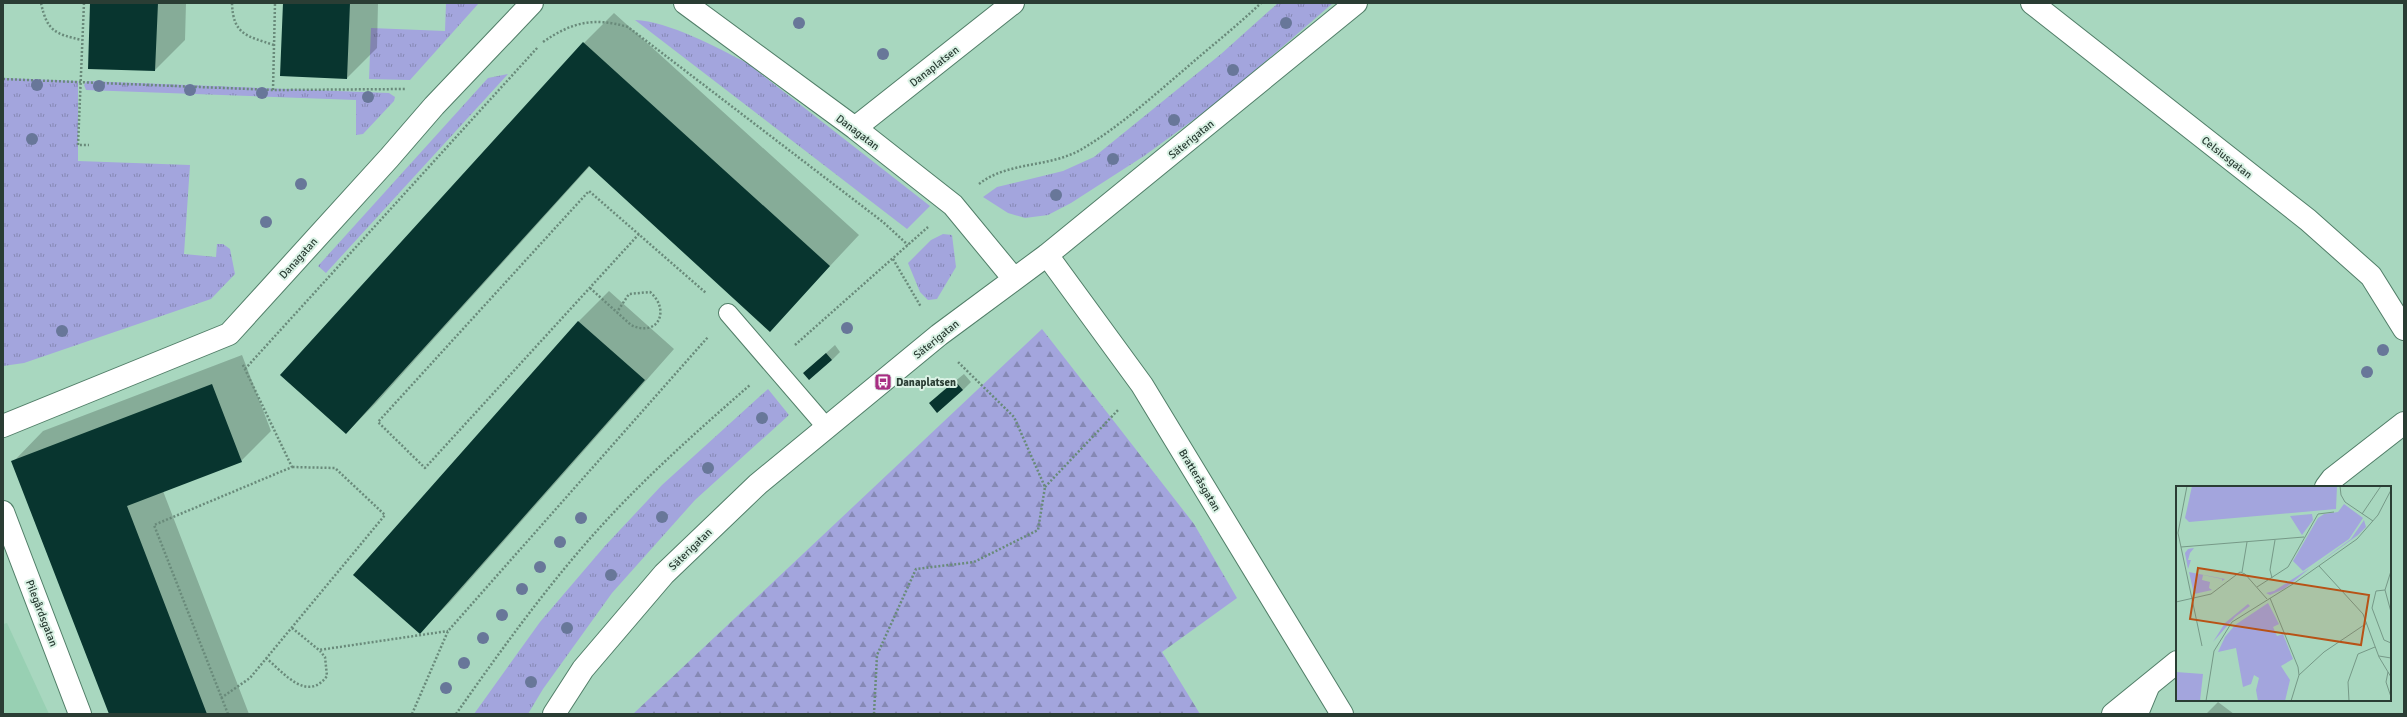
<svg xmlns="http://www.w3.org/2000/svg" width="2407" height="717" viewBox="0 0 2407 717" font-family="Signika,sans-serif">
	<defs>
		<pattern id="grass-tufts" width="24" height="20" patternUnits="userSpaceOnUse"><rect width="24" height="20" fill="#a3a5dd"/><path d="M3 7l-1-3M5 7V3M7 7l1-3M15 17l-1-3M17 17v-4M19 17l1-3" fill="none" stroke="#8588b4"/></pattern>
		<pattern id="forest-firs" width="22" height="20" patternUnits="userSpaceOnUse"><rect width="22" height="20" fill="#a3a5dd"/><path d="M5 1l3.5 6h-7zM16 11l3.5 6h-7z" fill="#8588b4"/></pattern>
	</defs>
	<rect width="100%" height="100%" fill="#a8d7bf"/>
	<!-- built -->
	<path fill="#98d0b3" d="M7,623L49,714H3V624Z"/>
	<!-- grass -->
	<path fill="url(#grass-tufts)" d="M446,3H479L410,80L369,79L371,28L445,31Z
		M1278,3H1333L1222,99L1144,156L1071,203L1048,215L1025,218L1008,213L983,197L997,187L1063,171L1094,157L1221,54Z
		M635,20C668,21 718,48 747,63L930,206L907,229Z
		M508,74L326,273L318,266L488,78Z
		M3,78L78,81V161L190,165L184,254L216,257L217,244H223L230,249L235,274L211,299L24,363L3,366Z
		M87,81L389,93L395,97L394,101L363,134L356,135V100L86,90L84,85Z
		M943,234L952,235L956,267L937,299L928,300L920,292L908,263L931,240Z
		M768,389L789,415L695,500L612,593L543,689L528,714H474L540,622L604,547L662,485Z"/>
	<!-- forest -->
	<path fill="url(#forest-firs)" d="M1042,329L1194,524L1237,598L1162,652L1200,714H633Z"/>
	<!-- shadow -->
	<path fill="#0003" d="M91,3H186L185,40L155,70Z
		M284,3H378L377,48L347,78Z
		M614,13L859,235L770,330L590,166L376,403L346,433L281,375L584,43Z
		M609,291L674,349L450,602L420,632L354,575L579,321Z
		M835,345L840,352L832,360L804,373Z
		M242,355L271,431L241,461L163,491L249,714H110L13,462L43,431Z
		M964,374L971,382L963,390L938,395Z
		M2218,702L2234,714H2206Z"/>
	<!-- building -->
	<path fill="#08352f" d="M90,3H158L155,71L88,69Z
		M283,3H350L347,79L280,76Z
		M583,42L830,266L770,332L589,166L346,434L280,375Z
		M578,321L645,380L420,634L353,575Z
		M826,353L832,360L809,380L803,373Z
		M955,381L963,390L937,413L929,403Z
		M212,384L242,462L127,506L207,714H109L11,461Z"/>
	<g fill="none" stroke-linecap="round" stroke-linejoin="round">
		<!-- lane casing -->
		<g stroke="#517e68" stroke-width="20">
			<path id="lane" d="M728,313L827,428
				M2139,714L2151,685"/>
		</g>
		<!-- street casing -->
		<g stroke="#517e68" stroke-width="24">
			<path id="street" d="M685,3L855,128L953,205L1014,279
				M2032,3L2308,220L2371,276L2404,329
				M855,128L1013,3
				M1047,255L1142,385L1342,714
				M3,426L229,334L389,158L434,106L532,3
				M2326,487L2332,479L2404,423
				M3,512L80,714
				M554,714L583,669L664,574L758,484L939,335L1047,255L1356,3
				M2113,714L2177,662"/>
		</g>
		<!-- path -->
		<path stroke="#698a7a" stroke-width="2.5" stroke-dasharray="2 2" stroke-linecap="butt" d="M41,3C47,31 55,34 82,40
			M84,3L78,145H89
			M232,3C233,35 247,36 274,45
			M543,42C572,22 594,17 628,27L883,222L908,245
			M3,79L273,90L406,89
			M273,90L275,3
			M979,184C1008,161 1050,168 1082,149C1119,127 1152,97 1185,69C1210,47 1237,26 1261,3
			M639,234L425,468L378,422L589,191L706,293
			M893,259L921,307
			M590,288L631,325C658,338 671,310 650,292L629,294L617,312
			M795,345L928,227
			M245,369L538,47
			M1045,487L1119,409
			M292,628L319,650L448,631
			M266,658C284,673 307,703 327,676L325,657L320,651
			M221,698L250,678L385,515L335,468L292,467
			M228,714L154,525L292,467L242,363
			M412,714L448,631L708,337
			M456,714C506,643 557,572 617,509C659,465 704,425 750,385
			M874,714L877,655L916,569L974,562L1038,530L1045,487L1014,417L957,361"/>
		<!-- lane -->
		<use href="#lane" stroke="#fff" stroke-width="18"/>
		<!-- street -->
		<use href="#street" stroke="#fff" stroke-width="22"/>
	</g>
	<!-- trees -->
	<g fill="#687799">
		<circle cx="799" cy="23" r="6"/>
		<circle cx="1286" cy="23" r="6"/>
		<circle cx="883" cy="54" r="6"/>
		<circle cx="1233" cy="70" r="6"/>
		<circle cx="37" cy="85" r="6"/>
		<circle cx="99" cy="86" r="6"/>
		<circle cx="190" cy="90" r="6"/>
		<circle cx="262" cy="93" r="6"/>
		<circle cx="368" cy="97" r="6"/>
		<circle cx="1174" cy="120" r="6"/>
		<circle cx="32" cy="139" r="6"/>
		<circle cx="1113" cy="159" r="6"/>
		<circle cx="301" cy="184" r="6"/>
		<circle cx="1056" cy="195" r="6"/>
		<circle cx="266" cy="222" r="6"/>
		<circle cx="847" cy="328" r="6"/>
		<circle cx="62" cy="331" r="6"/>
		<circle cx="2383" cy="350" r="6"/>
		<circle cx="2367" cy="372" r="6"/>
		<circle cx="762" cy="418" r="6"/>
		<circle cx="708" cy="468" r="6"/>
		<circle cx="662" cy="517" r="6"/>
		<circle cx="581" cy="518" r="6"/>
		<circle cx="560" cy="542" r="6"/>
		<circle cx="540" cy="567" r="6"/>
		<circle cx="611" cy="575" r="6"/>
		<circle cx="522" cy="589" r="6"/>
		<circle cx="502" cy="615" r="6"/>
		<circle cx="567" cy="628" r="6"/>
		<circle cx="483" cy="638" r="6"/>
		<circle cx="464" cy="663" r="6"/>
		<circle cx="531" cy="682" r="6"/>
		<circle cx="446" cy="688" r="6"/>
	</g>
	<!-- icons -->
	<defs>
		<g id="bus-square" transform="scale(0.9)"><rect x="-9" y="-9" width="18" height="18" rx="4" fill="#a82e83" stroke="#daf2e5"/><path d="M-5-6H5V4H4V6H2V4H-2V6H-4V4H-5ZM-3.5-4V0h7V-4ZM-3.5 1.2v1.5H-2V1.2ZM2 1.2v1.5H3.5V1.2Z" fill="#fff"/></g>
	</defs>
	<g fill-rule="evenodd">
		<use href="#bus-square" x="883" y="382"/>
	</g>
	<g text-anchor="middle" stroke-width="4" stroke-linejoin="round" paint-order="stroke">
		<!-- street labels -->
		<g font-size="11" fill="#2a3d34" stroke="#daf2e5">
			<text transform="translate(934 66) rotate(-38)" y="4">Danaplatsen</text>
			<text transform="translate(858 132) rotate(37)" y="4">Danagatan</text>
			<text transform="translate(1191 139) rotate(-39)" y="4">Säterigatan</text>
			<text transform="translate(2227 157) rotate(38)" y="4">Celsiusgatan</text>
			<text transform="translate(298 258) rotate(-48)" y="4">Danagatan</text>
			<text transform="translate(936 339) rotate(-39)" y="4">Säterigatan</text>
			<text transform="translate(1200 480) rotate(59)" y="4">Bratteråsgatan</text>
			<text transform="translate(690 549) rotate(-44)" y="4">Säterigatan</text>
			<text transform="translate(42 613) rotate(69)" y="4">Pilegårdsgatan</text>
		</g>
		<!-- poi labels -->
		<g font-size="11" font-weight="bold" fill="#2a3d34" stroke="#daf2e5" text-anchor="start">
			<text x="896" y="386">Danaplatsen</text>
		</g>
	</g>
	<!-- overview -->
	<g transform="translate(2176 486)">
		<rect width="215" height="215" fill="#a8d7bf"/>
		<path d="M136,28L137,34L126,49L114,30ZM188,34L190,41L182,49L136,82L175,53ZM18,62L14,67L12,74H15L12,83L9,67L12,63ZM134,82L108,103L94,109L90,107L98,105ZM13,86L28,89L49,93L46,95V93L27,89L26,94L34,96L33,102L36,104L18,108ZM72,118L74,120L59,131L37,156L49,137Z" fill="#a3a5dd"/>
		<path d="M168,18L187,32L173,53L127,85L117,75L142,32L148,28L162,26ZM92,117L103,138L97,141L101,150L107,148L117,173L105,180L114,194L109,215H82L80,204L83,192L78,189L75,198L67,201L60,162L42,166L49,151L59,139Z" fill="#a3a5dd"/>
		<path d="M16,0H161L160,23L13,36L9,32Z" fill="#a3a5dd"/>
		<path d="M0,186L27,188L24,215H0Z" fill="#a3a5dd"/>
		<path fill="none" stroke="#769987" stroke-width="1" d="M11,0L2,47L26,160M164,0L165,9L169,16L197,35M186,28L205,0M5,61L128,51M143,80L187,128L203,171L215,191M215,85L209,104L215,126M66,86L71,56M96,92L94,84L99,54M81,101L112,81L142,28L158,26M209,104L200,105L196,122L208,154L215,157M94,112L122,181L123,189L115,215M0,116L35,108L64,86L69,88L91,113M203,170L215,172M212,186L210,196L215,211M123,189L148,166L191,137M30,215L38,165L56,136L117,98L181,53L202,29L215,4M173,215L172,196L182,168L199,161"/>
		<path fill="#b85216" fill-opacity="0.15" stroke="#b85216" stroke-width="2" d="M22,82L193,109L185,159L14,133Z"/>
		<rect width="215" height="215" fill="none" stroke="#2a3d34" stroke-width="2"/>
	</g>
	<!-- border -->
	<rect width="2407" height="717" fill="none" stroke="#2a3d34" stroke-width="8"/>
</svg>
